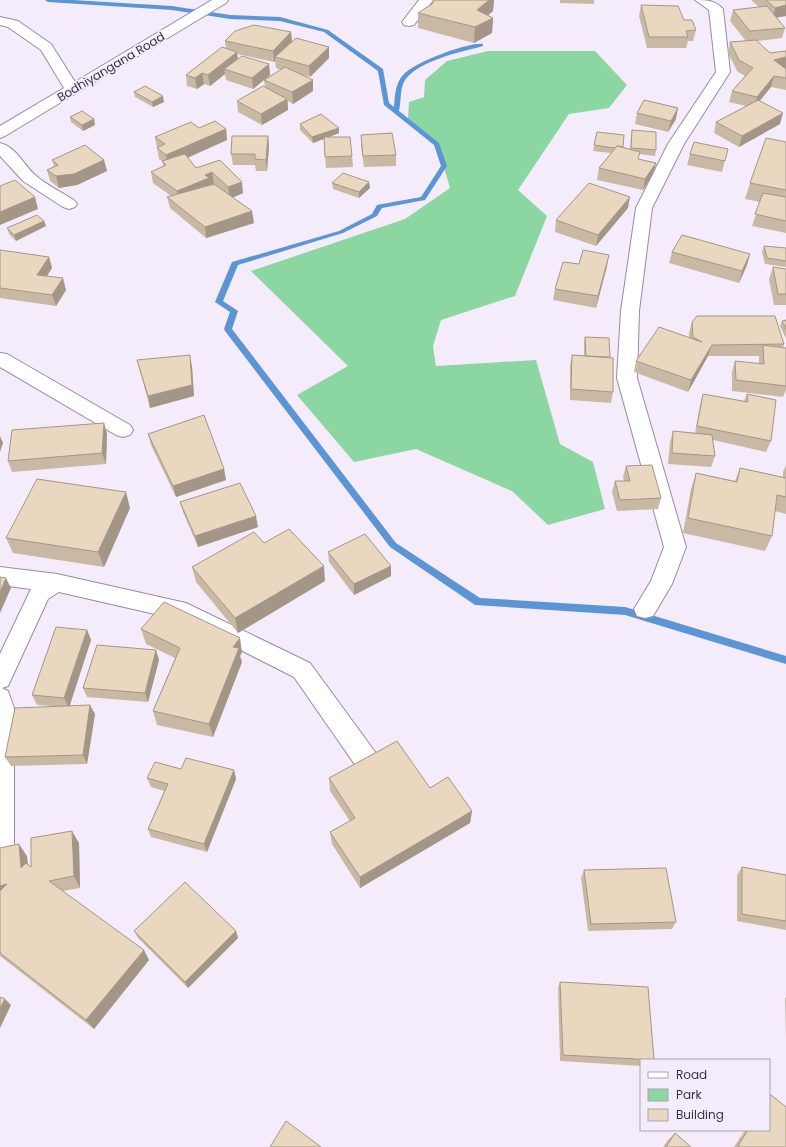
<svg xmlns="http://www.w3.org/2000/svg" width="786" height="1147" viewBox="0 0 786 1147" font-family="Poppins,sans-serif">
	<rect width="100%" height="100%" fill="#f4ecfb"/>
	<!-- green -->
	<path fill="#8cd7a1" d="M488,51H595L627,85L609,108L569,114L518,190L547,216L515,296L441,320L433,346L436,366L536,360L560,444L593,462L605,509L548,525L512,491L416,449L354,462L297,395L348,366L251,271L405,219L450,188L437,144L408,120L409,102L424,97L425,80L447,61Z"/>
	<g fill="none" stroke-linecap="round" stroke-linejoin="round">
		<!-- stream -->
		<path fill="#5b95d5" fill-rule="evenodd" d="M45,0H73L172,6L230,15L280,17L328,30L383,69L389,103L394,107C395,96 395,84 403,75C413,63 468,42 483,44V46C462,52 413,61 403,84C400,92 401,103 399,111L439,143L447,166L425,200L382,208L377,216L343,233L238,265L223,301L238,311L232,329L396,543L480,598L625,607L786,656V664L625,615L475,605L390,547L225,331L224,329L230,312L215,302L232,262L339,231L372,214L377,205L421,197L441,166L434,145L384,105L378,71L324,32L280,21L230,19L172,10L48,2Z"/>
		<!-- minor casing -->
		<g stroke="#978ba3" stroke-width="2">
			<path id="minor" d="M212,0H228L226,3L5,136L0,138V126L64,88L41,50L8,27L0,25V17L18,21L51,44L75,82Z
				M419,0H433L414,25L409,26L404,25L402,22Z
				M695,0C707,0 715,0 723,9L730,72L684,144L652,208L639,311L637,378L686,547L672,584L653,616L645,618L637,616L634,609L651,581L664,547L617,378L621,311L636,208L668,144L716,72L709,10Z
				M0,143C16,147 23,164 35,175C46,185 62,192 75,201L77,204L75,207L69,209L63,207L23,181L0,156Z
				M0,353L7,354L130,425L133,430L130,435L123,437L116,435L0,367Z
				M0,567L57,574L186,603L310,663L378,756L381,764L378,772L369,775L360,772L294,677L181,620L59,592L48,599L8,686L2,688L8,691L14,708V850L10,859L0,862V654L31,589L0,585Z"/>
		</g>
		<!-- minor -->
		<use href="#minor" fill="#fff" fill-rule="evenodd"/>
	</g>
	<!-- wall -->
	<path fill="#c9b9a4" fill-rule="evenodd" d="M434,0H494L493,11L488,15L493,18L492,33L474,43L418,28V13L432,4Z
		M560,0H594V4L560,3Z
		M752,0H786V16L776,18L785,28L782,38L757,41L770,53L786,51V68H784L786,69V90L771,87L759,101L780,124L739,147L714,133L716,122L746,106L729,102L732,91L745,76L737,71L728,53L730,42L746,41L730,21L733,10L759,7L752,1Z
		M641,5L684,20L696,30L693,41H688L686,48H647L639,16Z
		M291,32L292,42L329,58L310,77L302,75L313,80V91L293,104L288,101V110L262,125L238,112L237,101L265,87L264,80L253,89L226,80L225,74L210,86L204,84L197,89L187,86L186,75L226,49L225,41ZM237,54L274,62L275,61L276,68L281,70L267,78L270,75L269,64L238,59Z
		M134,92L164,102L153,107L135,97Z
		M637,113L676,119L668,132L635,124Z
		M70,117L95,125L83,131L71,122Z
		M300,124L339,128V133L329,137L352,156L353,167L326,168L324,139L313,143L300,130Z
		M199,128L226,129L227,140L188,158L196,168L220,160L243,193L233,197L254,223L206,238L170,208L167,197L171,196L153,183L151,172L163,166L162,161L159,159L155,137Z
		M632,130L656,150L655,156L639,154L638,159L656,163L653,174L643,190L597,180L599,168L611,153L593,151L597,132L623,147L630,149L631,136Z
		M361,135L396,155V166L364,167L361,146Z
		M268,136L269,147L267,171H256L255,165H233L231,154Z
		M786,142V233L752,226L760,202L745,199L750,183Z
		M690,154L725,160L722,172L687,165Z
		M52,160H104L107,171L77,185L59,188L50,181L47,170L54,166Z
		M369,182L370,188L359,198L333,189L332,183Z
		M628,208L596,246L555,232L556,220Z
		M44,221L46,226L16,241L9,234L7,228Z
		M764,246L786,248V267L765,264L762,252Z
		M0,250L49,257L52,268L47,276L66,290L56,306L0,298Z
		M672,252L750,254L747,265L739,283L669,263Z
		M579,264L607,266L596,308L553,300L555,289Z
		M773,267L786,269V305H774L769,279Z
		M786,320V339L780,326L782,321Z
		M692,322L784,344L783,348H786V390L783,397L732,391V372L735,361L759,364V356H708L688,392L634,372L636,361L689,337V333Z
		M585,337L613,392L611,403L570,400V366L572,355H584V342Z
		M137,360L192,367L194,396L150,408Z
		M703,394L744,401L747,394L771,441L766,452L713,440L715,456L711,467L668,464L670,442L673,431L695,433L700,405Z
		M104,423L107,434L106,464L12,472L8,461Z
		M148,434L224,469L226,480L176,497L151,445Z
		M786,465V514L775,511L772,536L765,551L683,533L691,489L696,473L735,481L740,468L783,477V472Z
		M626,466L661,498L658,509L617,511L612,492L615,481H624L623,477Z
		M180,502L258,527L198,547L183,512Z
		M130,508L104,567L13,553L6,538Z
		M264,543L325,581L238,633L196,582L192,567Z
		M328,552L391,576L354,595L329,562Z
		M141,629L242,652L240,656L242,662L213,737L157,725L153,711L175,658L146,644Z
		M87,630L91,640L69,706L95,714L87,764L11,766L5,757L53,706L37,705L32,695Z
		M156,650L159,660L148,702L87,697L83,688Z
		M181,769L234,770L236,779L207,852L151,837L148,829L164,791L151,787L147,778Z
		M329,778L430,788L472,811L470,823L360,888L332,844L330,832L350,821L330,791Z
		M79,843L80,888L63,891L149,960L94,1029L0,956V848L27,856L28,865L31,867Z
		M742,867L786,875V930L737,921V875Z
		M584,870L676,922L672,929L588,931L581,878Z
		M134,931H236L238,938L188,988L138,938Z
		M560,982L654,1060H641V1066L560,1061L558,988Z
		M786,997V1040L785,998Z
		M771,1095L786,1147H734L745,1130H769V1096Z
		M675,1133L691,1147H663L668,1140Z"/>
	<!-- shaded-wall -->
	<path fill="#a49686" d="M489,0H494L493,11L476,26L477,10Z
		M786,5V16L773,18L775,8Z
		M493,18L492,33L474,43L475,27Z
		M291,32L292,43L275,57V61L274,62L273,51Z
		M329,47V58L310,77L309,66Z
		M237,52L238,63L224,69L225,74L210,86L208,75Z
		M786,57V68L771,71L774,60Z
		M269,64L270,75L253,89L252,78Z
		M202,73L204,84L197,89L195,78Z
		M774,76L771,87L754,108L757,97Z
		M313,80V91L293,104L292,92Z
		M163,96L164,102L153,107L152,102Z
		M287,99L288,110L262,125L261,114Z
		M678,108L676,119L668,132L671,121Z
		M783,113L780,124L739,147L742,136Z
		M94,119L95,125L83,131L82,125Z
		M339,128V133L313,143L312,137Z
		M226,129L227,140L168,166L166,155Z
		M268,136L269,147L267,171L266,160Z
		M104,160L107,171L77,185L59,188L56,176Z
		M656,163L653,174L643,190L645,179Z
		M212,172L214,183L179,203L177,191L205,175Z
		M242,182L243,193L230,199L228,187Z
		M369,182L370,188L359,198V192Z
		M35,197L38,209L0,225V212Z
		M630,197L628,208L596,246L598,235Z
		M252,211L254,223L206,238L205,227Z
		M44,221L46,226L16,241L14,235Z
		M750,254L747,265L739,283L742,271Z
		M609,255L607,266L596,308L598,296Z
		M49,257L52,268L40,286L37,275Z
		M63,278L66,290L56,306L52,295Z
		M712,345L708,356L688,392L691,380Z
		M190,355L192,367L194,396L150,408L148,396Z
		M104,423L107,434L106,464L102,453Z
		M0,436L3,443L0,452Z
		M224,469L226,480L176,497L173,486Z
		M126,492L130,508L104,567L98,552Z
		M256,516L258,527L198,547L195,536Z
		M324,566L325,581L238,633L235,618Z
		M391,566V576L354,595V584Z
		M6,578L11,588L0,613V592Z
		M87,630L91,640L69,708L64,698Z
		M240,638L242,652L240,656L242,662L213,737L209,724L233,647Z
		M156,650L159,660L148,702L145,693Z
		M90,705L95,714L87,764L83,755Z
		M234,770L236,779L207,852L204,844Z
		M472,811L470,823L360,888V877Z
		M72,831L79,843L80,888L74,876Z
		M19,844L27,856L29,879L21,868Z
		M7,884L0,899V886Z
		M236,931L238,938L188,988L185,982Z
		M144,950L149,960L94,1029L86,1020Z
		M5,999L11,1005L0,1028V1008Z"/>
	<!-- building -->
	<path fill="#ead7bf" stroke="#a49686" d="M434,0H489L477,10L493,18L475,27L418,13L432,4Z
		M766,0H786V5L775,8Z
		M641,5L678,6L684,20H692L696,30L686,31L688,37H649Z
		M767,6L785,28L750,31L733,10Z
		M254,25L291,32L273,51L225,41L235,31Z
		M296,38L329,47L309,66L275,57Z
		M756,40L770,53L786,51V57L774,60L786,69V78L774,76L757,97L732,91L753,68L739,60L730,42Z
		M222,47L237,52L208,75L202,73L195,78L186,75Z
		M242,56L269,64L252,78L224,69Z
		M285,67L313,80L292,92L264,80Z
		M145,86L163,96L152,102L134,92Z
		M263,86L287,99L261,114L237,101Z
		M644,100L678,108L671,121L637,113Z
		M758,100L783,113L742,136L716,122Z
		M82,111L94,119L82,125L70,117Z
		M321,114L339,128L312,137L300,124Z
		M215,121L226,129L166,155L157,148L165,144L155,137L191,122L199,128Z
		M632,130L656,132V150L631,148Z
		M597,132L624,135L623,147L617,146L615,148L594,145Z
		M392,133L396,155L363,156L361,135Z
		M232,136H268L266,160L255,159V154H231Z
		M324,137H350L352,156L325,157Z
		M766,138L786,142V190L750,183Z
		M694,142L728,149L725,161L690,154Z
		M85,145L104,160L74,174L56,176L47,170L58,165L52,160Z
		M617,146L640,152L638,159L656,163L645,179L599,168Z
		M185,154L196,168L220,160L242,182L228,187L212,172L205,175L209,178L177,191L151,172L166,165L162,161L181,155Z
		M343,173L369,182L359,192L332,183Z
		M15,180L35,197L0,212V186Z
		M589,183L630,197L598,235L556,220Z
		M214,184L252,211L205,227L167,197Z
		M763,193L786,197V221L755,214Z
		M37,215L44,221L14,235L7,228Z
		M682,235L750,254L742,271L672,252Z
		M764,246L786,248V261L767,258Z
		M0,250L49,257L37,275L63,278L52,295L0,288Z
		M583,250L609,255L598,296L555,289L563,262L579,264Z
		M773,267L786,269V294H778Z
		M697,316H775L784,344L712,345L691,380L636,361L659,327L702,342L693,337L692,322Z
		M786,320V329L782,321Z
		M585,337L609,338L610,357L586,356Z
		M763,345L786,348V386L736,380L735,361L764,364Z
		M190,355L192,385L148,396L137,360Z
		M572,355L613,358V392L571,389Z
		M703,394L748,402L747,394L776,400L771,441L697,426Z
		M204,415L224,469L173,486L148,434Z
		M104,423L102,453L8,461L12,430Z
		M673,431L712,435L715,456L672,453Z
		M652,465L661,498L620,500L615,481H630L626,466Z
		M740,468L786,478V497L777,495L772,536L688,518L696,473L737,482Z
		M37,479L126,492L98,552L6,538Z
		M240,483L256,516L195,536L180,502Z
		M289,529L324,566L235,618L192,567L254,532L264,543Z
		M365,534L391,566L354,584L328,552Z
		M0,577L6,578L0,592Z
		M164,602L240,638L233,647L239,648L209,724L153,711L180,648L141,629Z
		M56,627L87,630L64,698L32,695Z
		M97,645L156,650L145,693L83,688Z
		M90,705L83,755L5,757L15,708Z
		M397,741L430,788L448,777L472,811L360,877L330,832L355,818L329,778Z
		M186,758L234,770L204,844L148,829L168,784L147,778L155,762L181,769Z
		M72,831L74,876L49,881L144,950L86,1020L0,953V891L7,884L0,886V848L19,844L21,868L26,863L31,867V838Z
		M742,867L786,875V921L742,914Z
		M666,868L676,922L591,924L584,870Z
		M185,882L236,931L185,982L134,931Z
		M560,982L648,987L654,1060L563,1055Z
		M0,997L5,999L0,1008Z
		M771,1095L786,1107V1147H740L738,1146L748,1130H769V1098Z
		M286,1121L321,1147H270Z
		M675,1133L691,1147H666Z"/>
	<g text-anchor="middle" stroke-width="3.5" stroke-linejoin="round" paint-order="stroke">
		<!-- far-street labels -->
		<g font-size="12" fill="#39333d" stroke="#f4ecfb">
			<text transform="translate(111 67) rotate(-31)" y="4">Bodhiyangana Road</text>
		</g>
	</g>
	<!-- legend -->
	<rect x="640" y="1059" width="130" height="72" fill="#f4ecfb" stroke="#a9a2af"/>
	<rect x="648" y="1072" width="20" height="6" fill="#ffffff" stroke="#a9a2af"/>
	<text x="676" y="1079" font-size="12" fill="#39333d">Road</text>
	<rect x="648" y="1089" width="20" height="12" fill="#8cd7a1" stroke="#a9a2af"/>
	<text x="676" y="1099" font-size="12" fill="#39333d">Park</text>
	<rect x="648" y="1109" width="20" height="12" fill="#ead7bf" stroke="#a9a2af"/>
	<text x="676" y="1119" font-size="12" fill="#39333d">Building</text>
</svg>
